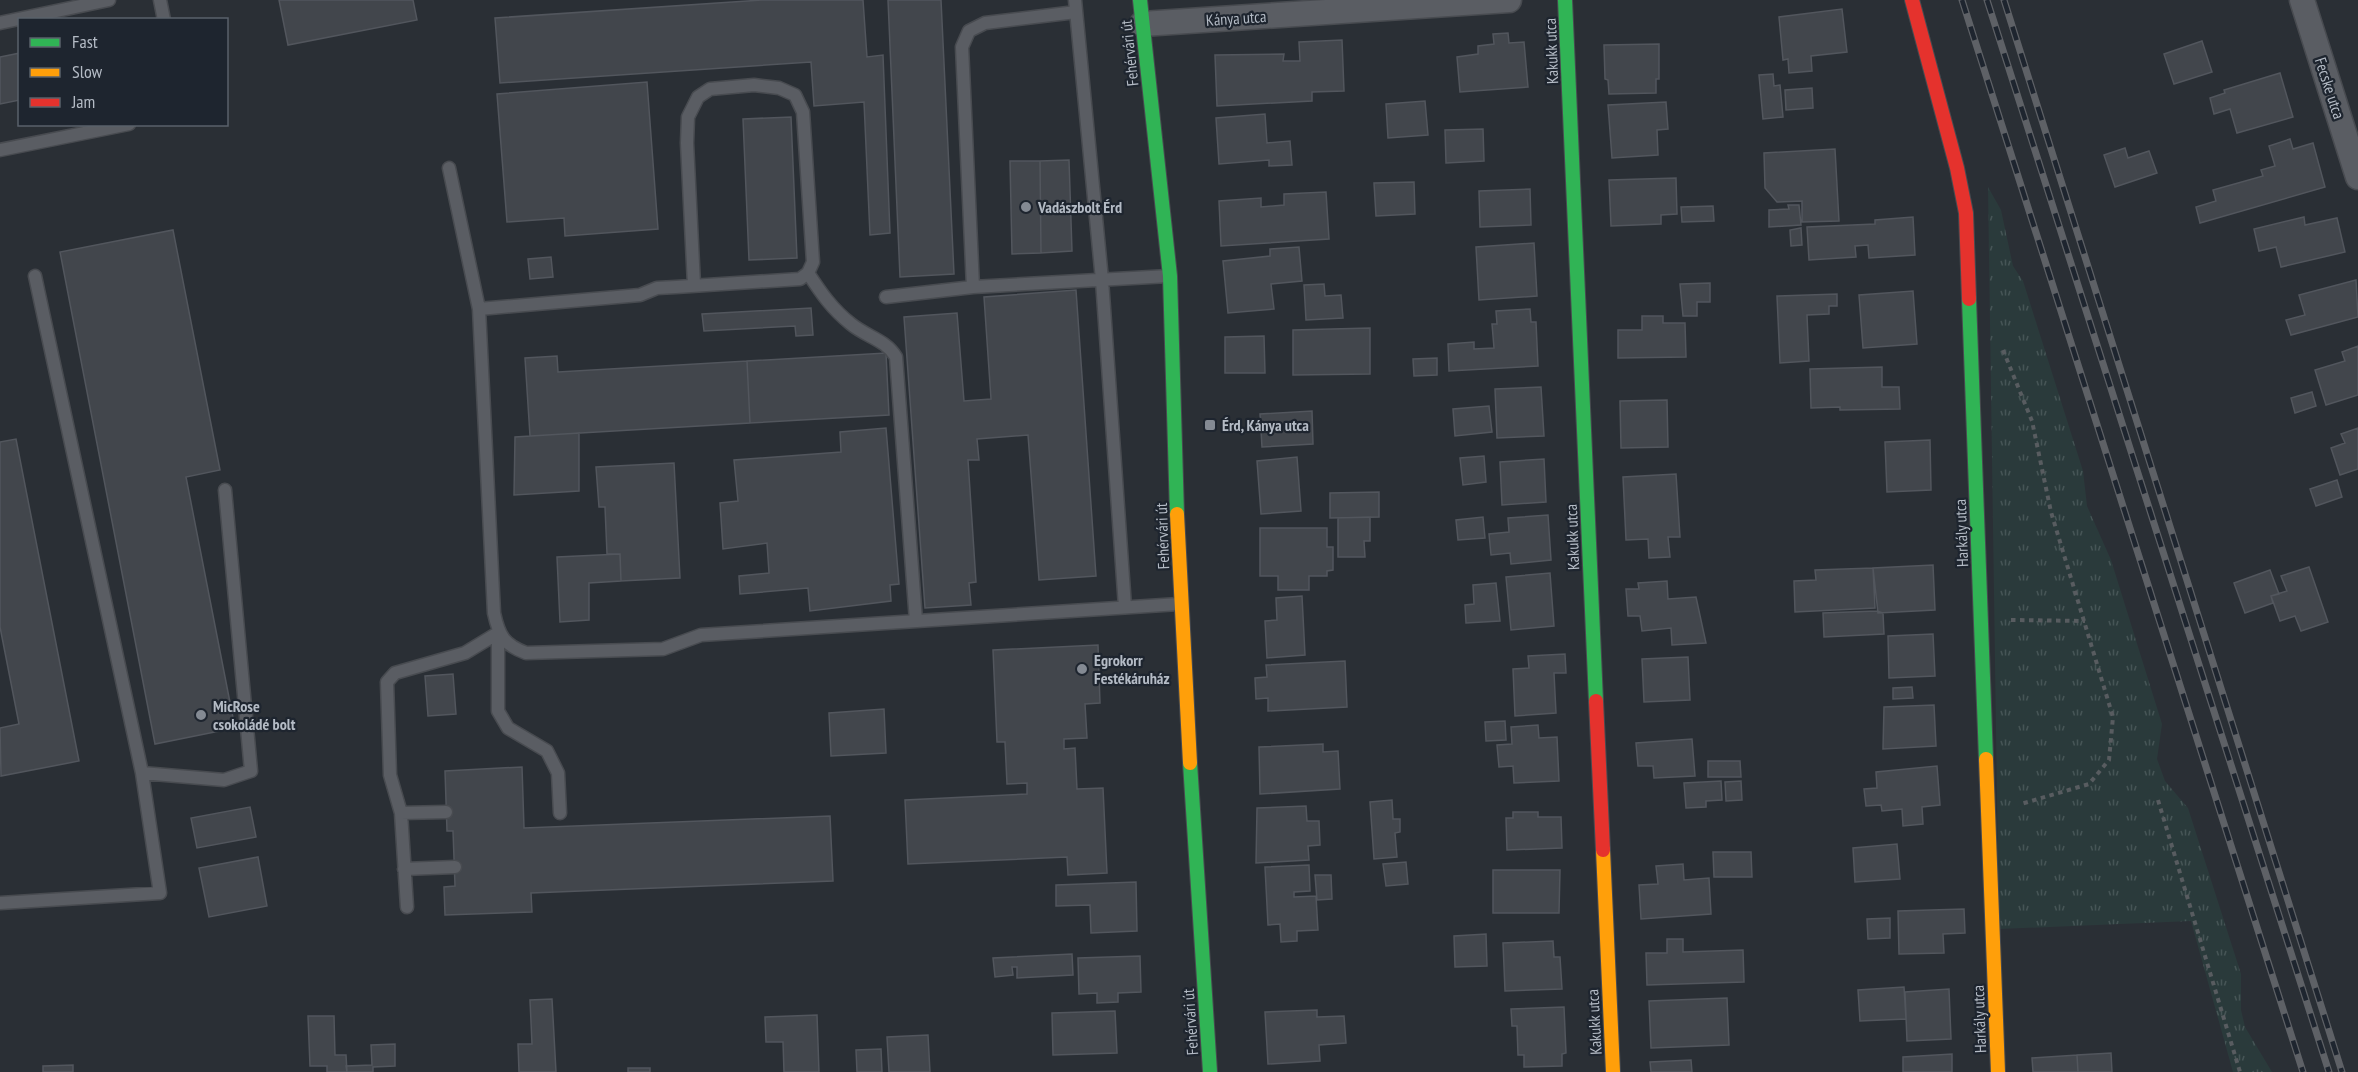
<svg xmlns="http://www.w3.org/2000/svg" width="2358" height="1072" viewBox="0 0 2358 1072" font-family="'PT Sans Narrow',sans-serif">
	<defs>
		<pattern id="grass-tufts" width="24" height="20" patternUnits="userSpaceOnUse" patternTransform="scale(1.5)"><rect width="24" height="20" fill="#2a3a3b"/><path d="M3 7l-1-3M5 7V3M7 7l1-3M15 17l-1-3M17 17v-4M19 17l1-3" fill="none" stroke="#465556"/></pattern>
	</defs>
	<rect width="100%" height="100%" fill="#2a2f35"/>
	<!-- grass -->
	<path fill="url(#grass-tufts)" d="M1988,187L2001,210L2013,266L2023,281L2083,471L2087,506L2111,560L2162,724L2157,759L2165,781L2188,808L2241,974V1010L2245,1027L2272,1072H2233L2191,921L1999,929Z"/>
	<!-- building -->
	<path fill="#42464c" stroke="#52565d" stroke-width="1.5" d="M279,0H413L417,20L288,45Z
		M762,0H863L867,57L883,55L890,233L870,235L864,102L814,106L811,62L500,83L495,18Z
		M888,0H941L954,274L900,277Z
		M1842,9L1847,52L1811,56L1812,71L1789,73L1788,59L1783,60L1779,17Z
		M1508,33L1509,43L1524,42L1528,87L1460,92L1457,57L1478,54V46L1494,44L1493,34Z
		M1342,40L1344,91L1312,92V101L1217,106L1215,55L1284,54L1283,61H1300L1299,42Z
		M2202,41L2212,72L2174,84L2164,54Z
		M1659,44V79H1656V93L1609,94L1608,80L1605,79L1604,45Z
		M20,53V100L0,104V57Z
		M2280,73L2293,117L2237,133L2230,109L2214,114L2210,98L2225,93L2224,90Z
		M1773,74L1774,86L1780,85L1783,117L1763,119L1759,75Z
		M647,82L658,229L565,236L564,218L507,222L497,94Z
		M1812,88L1813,108L1786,110L1785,90Z
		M1425,101L1428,135L1388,138L1386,104Z
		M1666,102L1668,129L1657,130L1658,155L1612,158L1608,105Z
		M1265,114L1267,143L1290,141L1292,165L1269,166V160L1219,164L1216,118Z
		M791,117L797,258L749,260L743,119Z
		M1483,129L1484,161L1446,163L1445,130Z
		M2290,139L2293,149L2313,143L2325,187L2200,223L2196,207L2216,201L2213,190L2263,176L2261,170L2275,166L2269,146Z
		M2125,148L2128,158L2149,151L2157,173L2115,187L2104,155Z
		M1835,149L1839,221L1802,222V201L1777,202L1765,188L1764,153Z
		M1069,160L1072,251L1041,253L1040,161Z
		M1010,161H1040L1041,253L1012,254Z
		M1676,178L1677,214L1661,215V224L1611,226L1609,180Z
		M1414,182L1415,214L1376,216L1374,183Z
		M1530,189L1531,225L1480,227L1479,191Z
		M1326,192L1329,239L1221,246L1219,201L1261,198V207L1284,205V194Z
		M1788,205H1799L1801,225L1769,227V210L1789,209Z
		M1713,206L1714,221L1682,222L1681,207Z
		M1913,217L1915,255L1869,258L1868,245L1855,246L1856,257L1809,260L1807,227L1875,224V220Z
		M2304,217L2305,225L2337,218L2345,252L2281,267L2276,247L2259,251L2254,229Z
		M1801,228L1802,245L1791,246L1790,230Z
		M173,230L220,470L186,477L235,728L155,744L60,252Z
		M1534,243L1537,296L1479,300L1476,247Z
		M1299,247L1302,281L1271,284L1274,309L1228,313L1223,261L1270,256V249Z
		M551,257L553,277L530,279L528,259Z
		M2356,280L2358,317L2291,335L2286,320L2305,315L2299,295Z
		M1710,283V302H1697V316H1683L1680,284Z
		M1324,284L1325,296L1341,295L1343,318L1306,320L1304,285Z
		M1076,290L1096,576L1039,580L1028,435L977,439L979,460H968L976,582L969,583L971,605L925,608L904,317L957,313L964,401L991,399L984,297Z
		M1913,291L1917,344L1863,348L1859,295Z
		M1837,294V306H1829V314L1807,315L1809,361L1780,363L1777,296Z
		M811,308L813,335L796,336L795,326L704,331L702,314Z
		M1530,309L1531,322H1536L1538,366L1449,371L1448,344L1474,342V349L1494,348L1492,324H1497L1496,311Z
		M1642,316H1663V323H1685L1686,357L1618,358V330H1642Z
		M1370,328V374L1293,375V330Z
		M1264,336L1265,373H1225V337Z
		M2358,346V395L2326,405L2315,370L2345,361L2342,352Z
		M886,353L889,415L750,423L747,361Z
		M557,356L558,372L747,361L750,423L530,436L525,358Z
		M1437,358V375L1414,376L1413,359Z
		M1882,367V387H1899L1900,409L1840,410V407L1811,408L1810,369Z
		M1541,387L1544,436L1497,438L1495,389Z
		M2312,392L2316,406L2295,413L2291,398Z
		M1667,400L1668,447L1621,448L1620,401Z
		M1489,406L1492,432L1455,436L1453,409Z
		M1312,411L1313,444L1262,447L1260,414Z
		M886,428L899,584L890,585L891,601L810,611L808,588L740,594L739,576L769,573L767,543L723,549L720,503L738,501L734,460L841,452L840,432Z
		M2358,428V469L2340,475L2331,448L2345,443L2341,434Z
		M579,433V491L514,495L515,437Z
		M16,439L79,761L1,776L0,728L19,724L0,627V442Z
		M1930,440L1931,490L1887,492L1885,442Z
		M1484,456L1486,482L1463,485L1460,458Z
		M1297,457L1301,511L1261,514L1257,461Z
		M1544,459L1546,502L1502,505L1500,462Z
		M674,463L680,578L621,581L620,554H607L605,507H599L596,467Z
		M1676,474L1680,537H1668L1670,557L1649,558L1648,539L1626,540L1623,477Z
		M2337,480L2342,497L2316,506L2310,489Z
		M1379,492V517L1330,518V493Z
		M1548,515L1551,560L1511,564L1510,553L1491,555L1489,534L1509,532L1508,518Z
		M1370,517V541H1364L1365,557H1338V518Z
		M1483,517L1485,538L1458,540L1456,520Z
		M1260,528H1327V547H1333V570L1327,571V576H1309V590H1278V576H1260Z
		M620,554L621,581L589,583V620L560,622L557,557Z
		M1933,565L1935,610L1878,613L1873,568Z
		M2309,567L2328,622L2301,631L2295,616L2280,621L2271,596L2287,591L2281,576Z
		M1873,568L1875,608L1795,612L1794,581L1816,580L1815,570Z
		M2270,570L2279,594L2271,596L2273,603L2245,613L2234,583Z
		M1550,573L1554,626L1511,630L1506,577Z
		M1667,581L1668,599L1696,597L1706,643L1672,645L1671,628L1642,631L1640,616H1628L1626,589H1639L1638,583Z
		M1496,583L1500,621L1466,623L1465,605L1474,604L1473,585Z
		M1302,596L1305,655L1267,658L1265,621L1277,620L1276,598Z
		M1877,611L1883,613L1884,634L1824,637L1823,613Z
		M1933,634L1935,676L1889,678L1888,636Z
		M1098,645L1100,703L1085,704L1087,738L1064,739V749L1075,748L1077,789L1103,788L1107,873L1068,875L1067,857L908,864L905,800L1027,794V783L1007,784L1005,742H997L993,650Z
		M1565,654L1566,673H1554L1556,713L1515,716L1513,669L1529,668L1528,656Z
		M1688,657L1690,700L1644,702L1642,659Z
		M1345,661L1347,707L1268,711V698L1256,699L1255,678L1267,677L1266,665Z
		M453,674L456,714L428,716L425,676Z
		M1912,687L1913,698L1893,699V688Z
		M1934,705L1936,746L1883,749L1884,707Z
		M884,709L886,753L831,756L829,713Z
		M1505,721L1506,740L1486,741L1485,722Z
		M1538,725L1539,738L1557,737L1559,781L1514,783L1513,766L1499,767L1497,745L1512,744L1511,727Z
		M1692,739L1695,776L1654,778L1653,766H1638L1636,743Z
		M1323,744V752L1338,751L1340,789L1260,794L1259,747Z
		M1708,761H1740L1741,777H1708Z
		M1937,766L1940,805L1922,807L1923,824L1903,826L1902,809L1882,811L1881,805L1866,806L1864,789L1877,788L1876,772Z
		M522,767L524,828L830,816L833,881L531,893L532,912L445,915L444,887L455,886L453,831H447L445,771Z
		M1721,781L1722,800L1706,801V807L1686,808L1684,783Z
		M1741,781L1742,800L1726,801L1725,782Z
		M1392,800L1393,819H1400V832L1395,833L1397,857L1374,859L1370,802Z
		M1306,806L1307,821H1319L1320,845L1308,846L1309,860L1256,863L1257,808Z
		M250,807L256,837L197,848L191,818Z
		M1513,812H1538V817H1561L1562,848L1507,850L1506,818H1513Z
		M1897,844L1900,879L1855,882L1853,848Z
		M1713,852H1751L1752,877H1714Z
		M258,857L267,906L209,917L199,868Z
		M1406,862L1408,884L1386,886L1383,864Z
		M1683,864L1684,880L1709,878L1711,914L1641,919L1639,885L1658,884L1656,866Z
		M1309,865L1310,891L1294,892V897L1316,896L1318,930L1297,931V941L1281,942L1280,924L1268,925L1265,867Z
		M1493,870H1560L1559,913H1493Z
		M1315,875H1331L1332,899L1317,900Z
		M1136,882L1137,931L1091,933L1090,905L1056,906V885Z
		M1964,909L1965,933L1943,934L1944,953L1899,954L1898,911Z
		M1890,918V938L1868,939L1867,919Z
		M1486,934L1487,966L1455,967L1454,936Z
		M1667,939H1683V952L1743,950L1744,982L1647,985L1646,953H1667Z
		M1553,941L1554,957H1560L1562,989L1505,991L1503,943Z
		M1072,954L1073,975L1017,978V967H1012L1013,975L995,977L993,958Z
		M1140,956L1141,992L1118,993V1002L1097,1003V993L1079,994L1078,958Z
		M1904,987L1906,1019L1860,1021L1858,990Z
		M1949,989L1951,1039L1907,1041L1905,992Z
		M1727,998L1729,1045L1651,1048L1649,1001Z
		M552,999L556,1072H519L518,1044H532L530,1000Z
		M1564,1007L1566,1053L1562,1054V1066L1524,1067V1055H1518L1517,1026H1512L1511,1009Z
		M1317,1010V1017L1344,1016L1346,1043L1319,1045L1320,1061L1268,1064L1265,1012Z
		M1115,1011L1117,1053L1053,1055L1052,1013Z
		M817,1015L819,1072H784L783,1042H766L765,1017Z
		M308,1016H334L335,1055H346L347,1072H327V1066H310Z
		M928,1035L930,1072H889L887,1037Z
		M395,1044V1066L373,1067V1072H347L346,1066L372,1065L371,1045Z
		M881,1049L882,1072H857L856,1050Z
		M2111,1053L2112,1072H2078L2077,1055Z
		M1952,1054V1072H1903V1057Z
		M2077,1055L2078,1072H2033L2032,1058Z
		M1691,1060L1692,1072H1651L1650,1062Z
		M73,1065V1072H43V1066Z
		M628,1068H650V1072H628Z"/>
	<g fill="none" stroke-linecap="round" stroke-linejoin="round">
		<!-- lane casing -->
		<g stroke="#484b50" stroke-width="15">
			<path id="lane" d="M160,0L164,20
				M1075,0L1102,280L1125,607
				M0,23L109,0
				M0,150L129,124
				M449,168L479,309L494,613C499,636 504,645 526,653L663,649L701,635L1179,604
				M808,273C821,293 832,309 851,324C867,337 886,340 896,357L916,621
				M973,287L962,47L969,31L985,23L1076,12
				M886,297L973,287L1169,276
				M479,309L640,295L657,288L676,287L800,279L808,273L813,262L803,112L795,95L779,88L754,85L710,89L698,97L688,117L687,143L694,285
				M498,633V711L508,728L547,751L558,773L560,813
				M142,773L224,780L251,771L225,490
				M401,813L446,812
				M404,869L455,867
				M0,903L160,893L142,773L35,276
				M407,907L401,813L390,775L387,682L395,673L465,653L498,633"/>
		</g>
		<!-- street casing -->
		<g stroke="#484b50" stroke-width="27">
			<path id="street" d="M2302,0L2358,177
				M1142,24L1509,0"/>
		</g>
		<!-- fast casing -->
		<g stroke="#484b50" stroke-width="16">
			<path id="fast" d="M1140,0L1170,276L1177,514
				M1565,0L1596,701
				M1969,299L1986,759
				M1190,763L1210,1072"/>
		</g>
		<!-- slow casing -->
		<g stroke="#484b50" stroke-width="16">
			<path id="slow" d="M1177,514L1190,763
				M1986,759L1998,1072
				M1603,850L1613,1072"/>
		</g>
		<!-- jam casing -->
		<g stroke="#484b50" stroke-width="16">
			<path id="jam" d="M1912,0L1957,168L1966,213L1969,299
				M1596,701L1603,850"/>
		</g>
		<!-- path -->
		<path stroke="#585c60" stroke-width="4" stroke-dasharray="4.5 4.5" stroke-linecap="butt" d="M2003,350L2032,421L2051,512L2113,717L2109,760L2089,784L2021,804
			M2011,620L2085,621
			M2158,800L2240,1072"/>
		<!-- lane -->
		<use href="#lane" stroke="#5a5d63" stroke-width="12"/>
		<!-- street -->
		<use href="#street" stroke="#5a5d63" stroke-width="24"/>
		<!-- fast -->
		<use href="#fast" stroke="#30b455" stroke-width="14"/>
		<!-- slow -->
		<use href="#slow" stroke="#ff9f0a" stroke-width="14"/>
		<!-- jam -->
		<use href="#jam" stroke="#e5322d" stroke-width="14"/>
		<!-- rail casing -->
		<g stroke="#5e6166" stroke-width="7">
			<path id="rail" d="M1962,0L2303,1072
				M1987,0L2329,1072
				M2004,0L2342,1072"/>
		</g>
		<!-- rail -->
		<use href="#rail" stroke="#1e252f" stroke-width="4.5" stroke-dasharray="14" stroke-linecap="butt"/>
	</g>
	<!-- markers -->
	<g fill="#848a93" stroke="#1e252f" stroke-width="2">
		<circle cx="1026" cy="207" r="6"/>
		<rect x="1204" y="419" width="12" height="12" rx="3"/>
		<circle cx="1082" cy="669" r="6"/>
		<circle cx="201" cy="715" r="6"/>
	</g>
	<g text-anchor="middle" stroke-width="4.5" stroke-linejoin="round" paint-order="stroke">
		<!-- street labels -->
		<g font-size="16" fill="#b4bbc5" stroke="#1e252f">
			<text transform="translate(1236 18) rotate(-4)" y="6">Kánya utca</text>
			<text transform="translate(1551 51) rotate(-92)" y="6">Kakukk utca</text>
			<text transform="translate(1129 53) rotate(-96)" y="6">Fehérvári út</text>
			<text transform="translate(2330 88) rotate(72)" y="6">Fecske utca</text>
			<text transform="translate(1961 533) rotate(-92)" y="6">Harkály utca</text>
			<text transform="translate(1162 536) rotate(-92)" y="6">Fehérvári út</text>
			<text transform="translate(1572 537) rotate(-92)" y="6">Kakukk utca</text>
			<text transform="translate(1979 1019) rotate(-92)" y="6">Harkály utca</text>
			<text transform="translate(1190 1022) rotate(-94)" y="6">Fehérvári út</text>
			<text transform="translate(1594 1022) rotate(-93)" y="6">Kakukk utca</text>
		</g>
		<!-- poi labels -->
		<g font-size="16" font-weight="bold" fill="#b4bbc5" stroke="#1e252f" text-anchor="start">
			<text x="1038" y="213">Vadászbolt Érd</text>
			<text x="1222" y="431">Érd, Kánya utca</text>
			<text x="1094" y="666">Egrokorr<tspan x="1094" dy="18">Festékáruház</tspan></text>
			<text x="213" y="712">MicRose<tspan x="213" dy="18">csokoládé bolt</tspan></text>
		</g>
	</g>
	<!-- legend -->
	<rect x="18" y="18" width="210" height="108" fill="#1e252f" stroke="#5a616b" stroke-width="1.5"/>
	<rect x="30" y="38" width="30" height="9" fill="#30b455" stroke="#5a616b" stroke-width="1.5"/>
	<text x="72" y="48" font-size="18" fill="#b4bbc5">Fast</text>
	<rect x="30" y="68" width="30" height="9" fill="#ff9f0a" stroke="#5a616b" stroke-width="1.5"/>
	<text x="72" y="78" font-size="18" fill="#b4bbc5">Slow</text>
	<rect x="30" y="98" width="30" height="9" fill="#e5322d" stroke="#5a616b" stroke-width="1.5"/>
	<text x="72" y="108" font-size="18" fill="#b4bbc5">Jam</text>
</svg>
